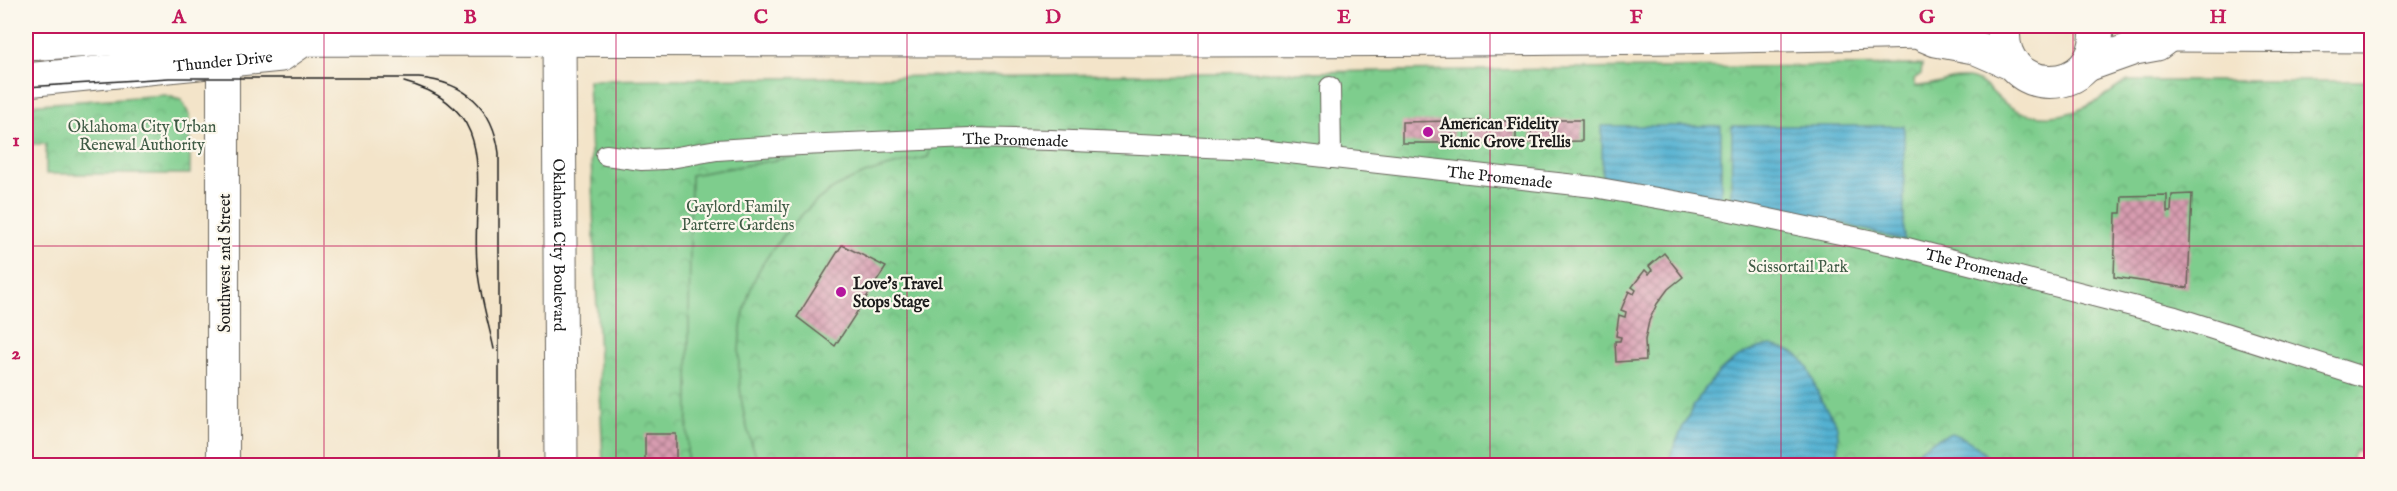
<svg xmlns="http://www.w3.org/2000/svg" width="2397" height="491" viewBox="0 0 2397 491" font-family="'IM FELL English',serif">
	<defs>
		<pattern id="park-crowns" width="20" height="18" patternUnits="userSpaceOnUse" patternTransform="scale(1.5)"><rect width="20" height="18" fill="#7ecd8d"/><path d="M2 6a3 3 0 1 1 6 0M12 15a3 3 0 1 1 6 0" fill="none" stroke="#6caf79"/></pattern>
		<pattern id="water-rules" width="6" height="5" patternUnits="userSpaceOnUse" patternTransform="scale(1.5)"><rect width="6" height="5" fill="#53b1d1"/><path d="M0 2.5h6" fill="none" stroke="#448fa9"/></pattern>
		<pattern id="building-cross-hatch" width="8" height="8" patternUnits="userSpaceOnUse" patternTransform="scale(1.5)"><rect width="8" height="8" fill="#d79cb0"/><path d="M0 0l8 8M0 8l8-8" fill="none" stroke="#ae7e8e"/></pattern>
	</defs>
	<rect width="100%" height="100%" fill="#fbf7ec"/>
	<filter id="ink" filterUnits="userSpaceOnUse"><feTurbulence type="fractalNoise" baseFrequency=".0167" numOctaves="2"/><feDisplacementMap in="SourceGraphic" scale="12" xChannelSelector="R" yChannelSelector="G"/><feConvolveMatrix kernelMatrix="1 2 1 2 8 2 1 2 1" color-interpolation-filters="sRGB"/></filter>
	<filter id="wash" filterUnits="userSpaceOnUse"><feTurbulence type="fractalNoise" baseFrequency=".008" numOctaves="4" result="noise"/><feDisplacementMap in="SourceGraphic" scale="24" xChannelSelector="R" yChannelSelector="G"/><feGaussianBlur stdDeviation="1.35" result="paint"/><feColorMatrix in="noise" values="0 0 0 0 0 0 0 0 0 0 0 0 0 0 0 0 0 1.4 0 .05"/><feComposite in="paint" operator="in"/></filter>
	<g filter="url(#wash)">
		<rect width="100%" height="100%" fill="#f3e4c9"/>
		<!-- park -->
		<path fill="url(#park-crowns)" stroke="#4d7454" stroke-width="1.5" d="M1922,65L1921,74L1914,79L1915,86C1935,87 1952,74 1973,79C1987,83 1995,97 2006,104C2033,123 2069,118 2097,101C2108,95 2116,87 2128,81H2371V458L2356,450L2352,457V466L603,465L588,80Z
			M165,95L181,100L190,116V174H46V144H26V105Z"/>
		<!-- garden -->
		<path fill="#7ecd8d" stroke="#4d7454" stroke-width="1.5" d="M931,146L928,157C896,164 861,172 833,189C816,199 802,214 789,229C778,243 765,257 757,274C730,330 735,409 760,465L687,466L691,175L793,157Z"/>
		<!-- water -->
		<path fill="url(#water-rules)" stroke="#386676" stroke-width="1.5" d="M1602,126H1721V203L1602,178Z
			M1732,126H1904V241L1841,223L1731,202Z
			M1771,345C1809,354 1806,364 1819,395C1822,405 1829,411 1834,419C1841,432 1837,451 1836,465H1667C1685,416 1713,354 1771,345Z
			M1952,433C1971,440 1982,449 1994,465H1904C1918,449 1930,440 1952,433Z"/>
		<g id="blocks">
			<!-- building -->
			<path fill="url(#building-cross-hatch)" d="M1531,120H1582V141L1531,142Z
				M1453,121V143H1402V122Z
				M1465,121H1516V142H1465Z
				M2192,194L2188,288L2114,277L2116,213H2121L2122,196L2167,195V212H2171L2172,195Z
				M842,245L886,267L835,346L797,317Z
				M1664,253L1683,277L1668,289L1657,304L1649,321L1645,340L1646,360L1616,362L1615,341H1620L1621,337L1616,336L1619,315L1625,317L1626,312L1621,310L1629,291L1634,294L1636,290L1632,287L1645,270L1649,274L1652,270L1649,266Z
				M645,434H676V466H645Z"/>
		</g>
	</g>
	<g filter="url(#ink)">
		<use href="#blocks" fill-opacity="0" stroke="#676259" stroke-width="1.5"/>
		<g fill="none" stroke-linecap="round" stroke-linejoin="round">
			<!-- pedestrian casing -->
			<g stroke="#676259" stroke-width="22">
				<g id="pedestrian">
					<path d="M1330,87L1331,158"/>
					<path id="s1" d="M606,155L642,160L665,159L717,150L777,146L970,138L1051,140L1252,149L1594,187L1726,210L1907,248L2175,317L2372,380"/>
				</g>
			</g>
			<!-- tertiary casing -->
			<g stroke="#676259" stroke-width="34">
				<path id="tertiary" d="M223,466V60"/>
			</g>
			<!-- secondary casing -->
			<g stroke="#676259" stroke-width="35">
				<g id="secondary">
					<path d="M2004,26C1995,99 2104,101 2096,26"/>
					<path d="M2151,26H2157L2169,35L2372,36"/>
					<path d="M26,44L279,29L304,39"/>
					<path d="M2087,65L2135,48L2157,44L2169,35"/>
					<path id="s2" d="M26,80L281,55L304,39C542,40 780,40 1017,40C1317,40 1617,40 1917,32L1936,40L1974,47L2013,64"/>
				</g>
			</g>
			<!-- primary casing -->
			<g stroke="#676259" stroke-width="35">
				<g id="primary">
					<path id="s3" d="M559,26L561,466"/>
				</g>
			</g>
			<!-- pedestrian -->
			<use href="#pedestrian" stroke="#fff" stroke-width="20"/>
			<!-- tertiary -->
			<use href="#tertiary" stroke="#fff" stroke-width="32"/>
			<!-- secondary -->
			<use href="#secondary" stroke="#fff" stroke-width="33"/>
			<!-- primary -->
			<use href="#primary" stroke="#fff" stroke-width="33"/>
			<!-- tram -->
			<path stroke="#1c1c1c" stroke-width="1.5" d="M404,82C504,108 471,187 477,264C479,293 488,321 494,349
				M26,87L169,78H419C465,82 493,107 499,153V466"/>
		</g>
	</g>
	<!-- grid -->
	<path fill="none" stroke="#c2185b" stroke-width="1.5" stroke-opacity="0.55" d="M324,26V466M616,26V466M907,26V466M1198,26V466M1490,26V466M1781,26V466M2073,26V466M26,246H2372"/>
	<!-- markers -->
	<g fill="#b5179e" stroke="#fbf7ec" stroke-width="2">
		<circle cx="1428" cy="132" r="6"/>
		<circle cx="841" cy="292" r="6"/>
	</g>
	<g text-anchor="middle" stroke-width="4.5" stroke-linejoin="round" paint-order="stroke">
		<!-- street labels -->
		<g font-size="16" fill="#1c1c1c" stroke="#fbf7ec">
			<text dy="6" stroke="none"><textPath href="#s2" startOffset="198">Thunder Drive</textPath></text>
			<text dy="6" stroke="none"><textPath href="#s1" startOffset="411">The Promenade</textPath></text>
			<text dy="6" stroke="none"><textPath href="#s1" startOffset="897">The Promenade</textPath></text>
			<text dy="6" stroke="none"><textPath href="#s3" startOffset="219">Oklahoma City Boulevard</textPath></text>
			<text transform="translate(224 263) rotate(-90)" y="6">Southwest 2nd Street</text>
			<text dy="6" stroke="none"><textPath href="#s1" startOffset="1383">The Promenade</textPath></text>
		</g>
		<!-- poi labels -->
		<g font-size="16" font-weight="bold" fill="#1c1c1c" stroke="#fbf7ec" text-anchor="start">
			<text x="1440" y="129">American Fidelity<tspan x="1440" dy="18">Picnic Grove Trellis</tspan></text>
			<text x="853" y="289">Love's Travel<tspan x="853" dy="18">Stops Stage</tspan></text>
		</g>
		<!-- park labels -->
		<g font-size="16" fill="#3e5a44" stroke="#fbf7ec">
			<text x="142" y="132">Oklahoma City Urban<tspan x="142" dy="18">Renewal Authority</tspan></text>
			<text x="738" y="212">Gaylord Family<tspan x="738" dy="18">Parterre Gardens</tspan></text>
			<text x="1798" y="272">Scissortail Park</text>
		</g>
	</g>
	<!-- margin -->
	<rect width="2397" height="491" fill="none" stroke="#fbf7ec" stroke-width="66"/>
	<rect x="33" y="33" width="2331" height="425" fill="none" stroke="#c2185b" stroke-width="2"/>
	<g font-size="20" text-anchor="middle" font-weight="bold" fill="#c2185b">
		<text x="179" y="23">A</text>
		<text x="470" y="23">B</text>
		<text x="761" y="23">C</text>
		<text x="1053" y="23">D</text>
		<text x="1344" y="23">E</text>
		<text x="1636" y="23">F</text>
		<text x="1927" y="23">G</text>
		<text x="2218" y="23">H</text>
		<text x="16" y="146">1</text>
		<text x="16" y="359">2</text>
	</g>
</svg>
